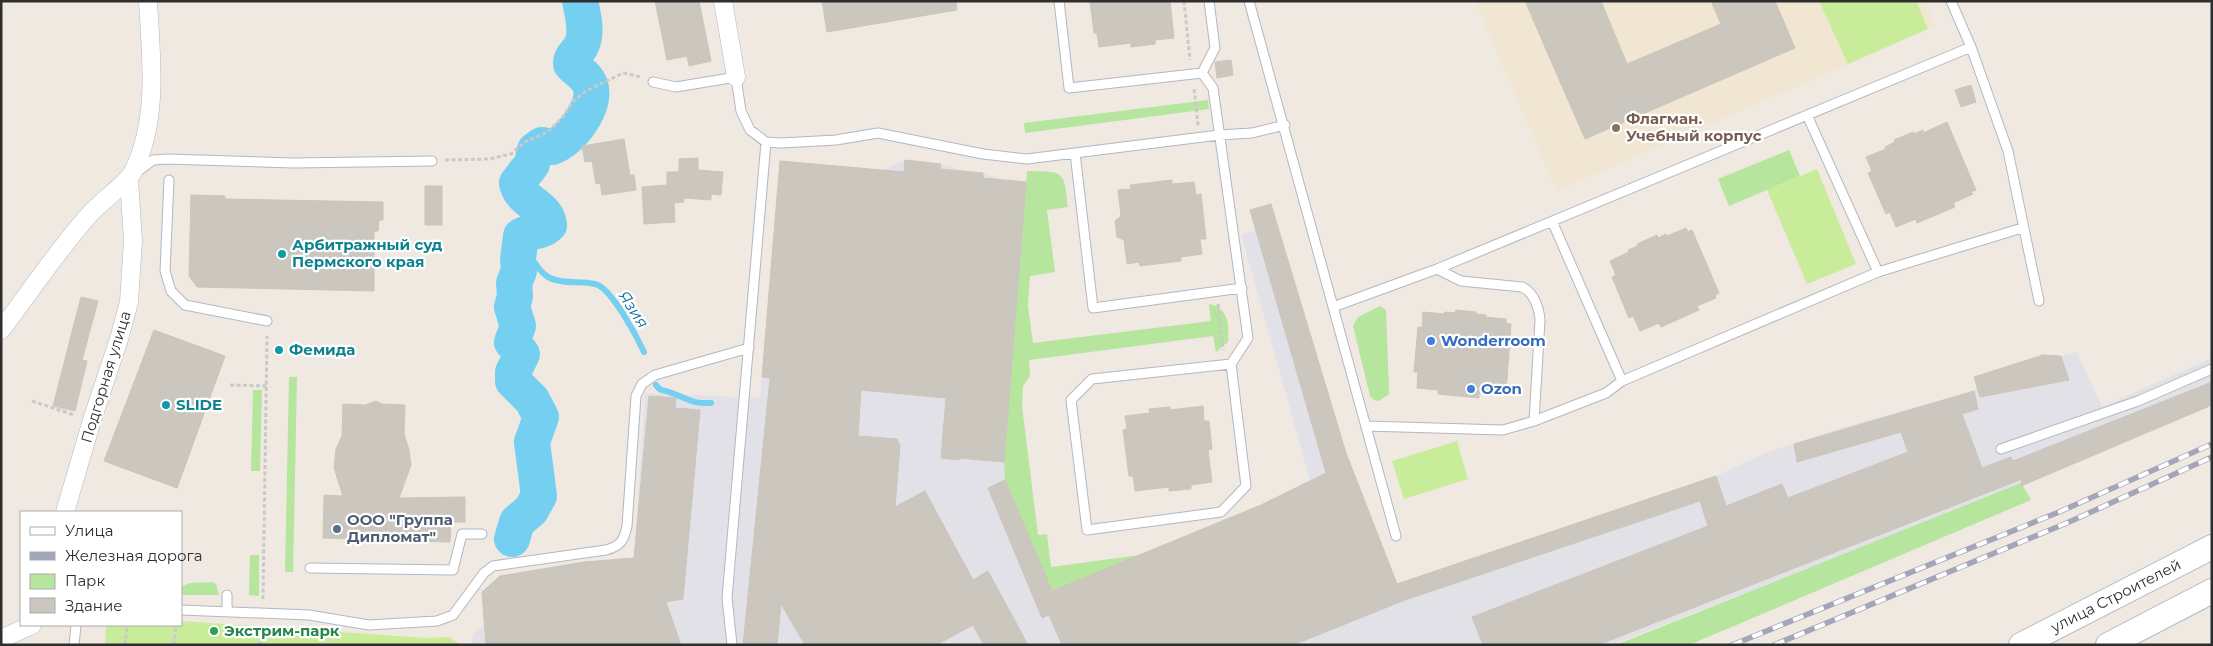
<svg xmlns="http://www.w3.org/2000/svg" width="2213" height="646" viewBox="0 0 2213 646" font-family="Montserrat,sans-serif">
	<rect width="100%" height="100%" fill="#efe9e1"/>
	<!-- industrial -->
	<path fill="#e3e1e8" d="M905,160L941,164L965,171L983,173L1003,180L1026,182L1004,462L1052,591L1261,505L1310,480L1241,234L1277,225L1346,453L1397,584L1716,476L1766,453L1841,428L1974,391L1977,387L1974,377L2077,352L2102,407L2212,358V405L2021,486L1611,645H471L474,633L485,624L482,592L500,576L584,562L634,558L645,393L760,398L780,161L882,170Z"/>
	<!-- education -->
	<path fill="#f0e6d1" d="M1475,1H1925L1935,26L1557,191Z"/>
	<!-- green -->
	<path fill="#b6e59e" d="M1208,100L1209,109L1025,133L1024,123Z
		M1789,150L1800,176L1729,206L1718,179Z
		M1027,171C1064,172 1064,169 1068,207L1047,210L1055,272L1030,276L1028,306L1033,343L1211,321L1209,304C1229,308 1229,325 1228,342L1216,352L1213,336L1029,360L1030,376L1023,386L1022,406L1038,535L1047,534L1051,567L1140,555L1052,591L1005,480L1004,462Z
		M1380,306L1386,310L1389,388V394L1379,401L1374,400L1370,396L1353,326L1358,317Z
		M289,377H297L293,572H285Z
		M253,390H262L260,471H251Z
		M2021,483L2031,500L1689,645H1616Z
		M250,555H259V596L249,595Z
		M212,582L216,584L219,595H181V587L190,583Z"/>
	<!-- pitch -->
	<path fill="#c9ec9a" d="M1819,1H1916L1928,29L1848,64Z
		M1817,169L1856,264L1807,284L1767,190Z
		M1457,441L1468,479L1404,499L1392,461Z
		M181,621L426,638L449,637L461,645H105L106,625H181Z"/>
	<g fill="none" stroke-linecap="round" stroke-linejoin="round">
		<!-- stream -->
		<path stroke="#75cff0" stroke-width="6" d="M520,250C534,254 536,272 550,278C564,285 581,280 595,284C611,287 637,337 644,352
			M656,385C660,391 663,390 669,392C687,398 690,404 711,403"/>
		<!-- river -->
		<path stroke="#75cff0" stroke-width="36" d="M512,539L517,522L531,510L539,496L532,442L541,417L532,400L513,381V372L522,354L512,342L518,326L512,307L515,296L514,283L519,271L518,259L521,236C530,231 542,232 549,225C548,206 520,202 517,183L532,164L535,150L542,145L552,147C571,141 598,105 590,85C587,76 577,71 571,64C571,56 577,53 581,46C588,33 583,15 580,1"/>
	</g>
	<!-- building -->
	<path fill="#cbc7bf" stroke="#cbc5ba" d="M655,1H699L711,61L689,66L687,56L667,60Z
		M822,1H956L957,10L827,32Z
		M1090,1H1170L1174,38L1155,40V44L1131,47V43L1099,47L1097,33H1094Z
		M1525,1H1601L1627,64L1721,24L1711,1H1775L1795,48L1585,139Z
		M1231,60L1233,75L1217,78L1215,62Z
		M1971,85L1976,102L1961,107L1955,90Z
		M1947,122L1976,190L1971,192L1973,194L1953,203L1955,207L1917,223L1916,219L1896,227L1890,212L1886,214L1868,173L1872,171L1866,157L1886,149L1885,147L1895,142L1894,140L1913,132L1914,134L1923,130V133Z
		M624,139L630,175H634L636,190L602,195L600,183L596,184L592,161L585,162L582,146Z
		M698,158V170L723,172L721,195L711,194V200L684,198V202L674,203L675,222L644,224L642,187L667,185V172H679V159Z
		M905,160L941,164L940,169L983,173V178L1026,182L1004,462L959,458V460L941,458L946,398L861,390L858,436L897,439L900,445L895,507L925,491L973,580L988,571L1028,645H984L973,625L936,645H805L781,604L777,645H743L770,378L762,377L780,161L904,172Z
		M1172,180V184L1194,182L1196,195L1201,194L1206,239H1200L1202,254L1181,257V261L1140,266L1139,262L1127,264L1124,240L1117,237L1115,221L1121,216L1118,190L1131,189L1130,185Z
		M425,186H442V225H425Z
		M191,195L225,196V199L383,202V220H379L378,231H374V291L197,287L189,276Z
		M1271,204L1346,453L1397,584L1716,476L1726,506L1782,484L1788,498L1908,452L1901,432L1797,462L1794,444L1974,391L1978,409L1962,414L1982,468L2011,457L2013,461L2212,382V405L2021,486L2022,479L1598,645H1483L1472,617L1708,526L1700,501L1405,600L1293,645H1062L1049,615L1042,618L988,488L1005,480L1052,591L1261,505L1326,473L1250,210Z
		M1686,228L1688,232L1692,230L1719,293L1715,295L1716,298L1697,306L1699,310L1661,327L1659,323L1640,331L1633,316L1629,318L1612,277L1616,275L1610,261L1629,252L1628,250L1638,246L1637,244L1657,235L1658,238L1666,234L1667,236Z
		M81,297L98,301L82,360L87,361L75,411L53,406Z
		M1456,310L1476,312V314L1486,315L1485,317L1506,319V323L1511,324L1506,393L1500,392V395L1479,393V398L1438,394V390L1417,388L1418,372H1414L1418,327L1422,328L1423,312L1444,314L1445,312L1455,313Z
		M154,330L225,356L177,488L104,461Z
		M2043,355L2061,356L2069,380L1980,397L1974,377Z
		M649,396L676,398L675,408L700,410L683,599L666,602L681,645H486L482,592L500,576L584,562L634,558Z
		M376,401L382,404L405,405L404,434L409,450L411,465L399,498L465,497V522H451L450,542L323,538L324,495L343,496L334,468L336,449L342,436L343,404L365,405Z
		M1203,406L1204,421H1209L1212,449L1208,450L1212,482L1191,485V489L1169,491V487L1135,491L1133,476H1129L1123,430L1127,429L1125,416L1150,413L1149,409L1170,407V410Z"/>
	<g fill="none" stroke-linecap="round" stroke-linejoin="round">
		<!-- lane casing -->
		<g stroke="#b4b7c1" stroke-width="11">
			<path id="lane" d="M1059,1L1069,88L1202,73
				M1249,1L1396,536
				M1971,47L2008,151L2039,301
				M1202,73L1213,88L1248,338L1231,364L1246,486L1221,512L1087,530L1071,400L1092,379L1231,364
				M1202,73L1215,48L1209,1
				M653,82L676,87L736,77L741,111L750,130L766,142L781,143L836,140L878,133L983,154L1027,159L1219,135L1252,133L1285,125
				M1807,115L1878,272
				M1075,153L1093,308L1242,288
				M138,171L153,160L167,159L294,163L432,161
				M169,180L165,271L171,291L185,305L267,321
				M1552,221L1622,381
				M1437,269L1461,281L1522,287C1534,292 1539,308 1540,320L1534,421
				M1333,307L1437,269L1971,47L1951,1
				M1366,426L1503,430L1534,421L1606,393L1622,381L1878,272L2022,228
				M2001,449L2138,401L2212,369
				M310,568L453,570L462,534H482
				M181,610L309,615L369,625L437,621L453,615L484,573L493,566L606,550C621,546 624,540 627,526L636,396L642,384L655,375L749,348
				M227,612V595
				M74,645L76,625
				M732,645L727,598L766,142"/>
		</g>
		<!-- street casing -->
		<g stroke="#b4b7c1" stroke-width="19">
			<path id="street" d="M723,1L736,77
				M1,330C30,292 57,251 89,215C100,202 129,182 134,170C159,116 151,58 148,1
				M65,512L92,420L119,339L129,302L133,241L129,180
				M1,639L32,625"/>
		</g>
		<!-- secondary casing -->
		<g stroke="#b4b7c1" stroke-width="26">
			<path id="secondary" d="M2021,645L2212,547
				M2108,645L2212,591"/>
		</g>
		<!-- path -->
		<path stroke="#c9c9c9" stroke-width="3" stroke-dasharray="4 2.5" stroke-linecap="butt" d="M1184,1L1190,60
			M1194,89L1198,125
			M445,160L489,159L511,154L525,142L548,132L564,116L573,101L586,91L623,73L641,77
			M1218,304L1223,350
			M230,385L266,386
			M32,401L74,415
			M263,599L267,336
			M125,645L127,625
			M174,645L176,625
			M260,645L261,625"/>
		<!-- lane -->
		<use href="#lane" stroke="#fff" stroke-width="9"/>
		<!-- street -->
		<use href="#street" stroke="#fff" stroke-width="18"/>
		<!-- secondary -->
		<use href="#secondary" stroke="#fff" stroke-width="24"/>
		<!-- rail casing -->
		<g stroke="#a3a6b8" stroke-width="5.5">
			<path id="rail" d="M1732,645L2059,512L2212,444
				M1774,645L2069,522L2212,457"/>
		</g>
		<!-- rail -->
		<use href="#rail" stroke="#fff" stroke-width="4" stroke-dasharray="11" stroke-linecap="butt"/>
	</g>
	<!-- markers -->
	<circle fill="#8d6e63" stroke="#fff" stroke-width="2" cx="1616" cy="128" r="5"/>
	<g fill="#0f9aa8" stroke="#fff" stroke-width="2">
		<circle cx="282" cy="254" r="5"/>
		<circle cx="279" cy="350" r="5"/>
		<circle cx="166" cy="405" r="5"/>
	</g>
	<g fill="#3f7fe0" stroke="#fff" stroke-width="2">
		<circle cx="1431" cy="341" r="5"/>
		<circle cx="1471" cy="389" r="5"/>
	</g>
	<circle fill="#5c6f8a" stroke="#fff" stroke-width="2" cx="337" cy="529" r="5"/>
	<circle fill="#2e9e5b" stroke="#fff" stroke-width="2" cx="214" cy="631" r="5"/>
	<g text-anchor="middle" stroke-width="4.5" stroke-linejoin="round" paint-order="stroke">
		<!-- education labels -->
		<g font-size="15" font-weight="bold" fill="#785e54" stroke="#fff" text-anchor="start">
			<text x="1626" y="124">Флагман.<tspan x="1626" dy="17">Учебный корпус</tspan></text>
		</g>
		<!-- culture labels -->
		<g font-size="15" font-weight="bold" fill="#0d838f" stroke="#fff" text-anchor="start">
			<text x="292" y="250">Арбитражный суд<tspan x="292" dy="17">Пермского края</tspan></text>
			<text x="289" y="355">Фемида</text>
			<text x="176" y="410">SLIDE</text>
		</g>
		<!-- shop labels -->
		<g font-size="15" font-weight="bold" fill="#366cbe" stroke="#fff" text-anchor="start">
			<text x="1441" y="346">Wonderroom</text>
			<text x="1481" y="394">Ozon</text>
		</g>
		<!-- street labels -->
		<g font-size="15" fill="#2e2e2e" stroke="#fff">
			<text transform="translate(106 377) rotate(-73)" y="5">Подгорная улица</text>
			<text transform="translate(2116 596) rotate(-27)" y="5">улица Строителей</text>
		</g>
		<!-- service labels -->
		<g font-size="15" font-weight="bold" fill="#4e5e75" stroke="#fff" text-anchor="start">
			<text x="347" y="525">ООО "Группа<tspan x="347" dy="17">Дипломат"</tspan></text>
		</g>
		<!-- leisure labels -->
		<g font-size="15" font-weight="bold" fill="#27864d" stroke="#fff" text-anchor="start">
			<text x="224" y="636">Экстрим-парк</text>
		</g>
		<!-- water labels -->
		<g font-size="16" font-style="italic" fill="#0d6fa3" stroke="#fff">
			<text transform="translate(634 309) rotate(57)" y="6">Язия</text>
		</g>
	</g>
	<!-- border -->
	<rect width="2213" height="646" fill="none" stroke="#2e2e2e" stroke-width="5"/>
	<!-- legend -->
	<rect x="20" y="511" width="162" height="115" fill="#ffffff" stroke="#ababab"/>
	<rect x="30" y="527" width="25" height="8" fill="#ffffff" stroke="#ababab"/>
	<text x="65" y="536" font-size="15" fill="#2e2e2e">Улица</text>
	<rect x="30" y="552" width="25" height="8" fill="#a3a6b8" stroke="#ababab"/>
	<text x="65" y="561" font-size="15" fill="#2e2e2e">Железная дорога</text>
	<rect x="30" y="574" width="25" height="15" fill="#b6e59e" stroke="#ababab"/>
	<text x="65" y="586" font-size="15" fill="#2e2e2e">Парк</text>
	<rect x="30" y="598" width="25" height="15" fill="#cbc7bf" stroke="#ababab"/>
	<text x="65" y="611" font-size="15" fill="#2e2e2e">Здание</text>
</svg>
